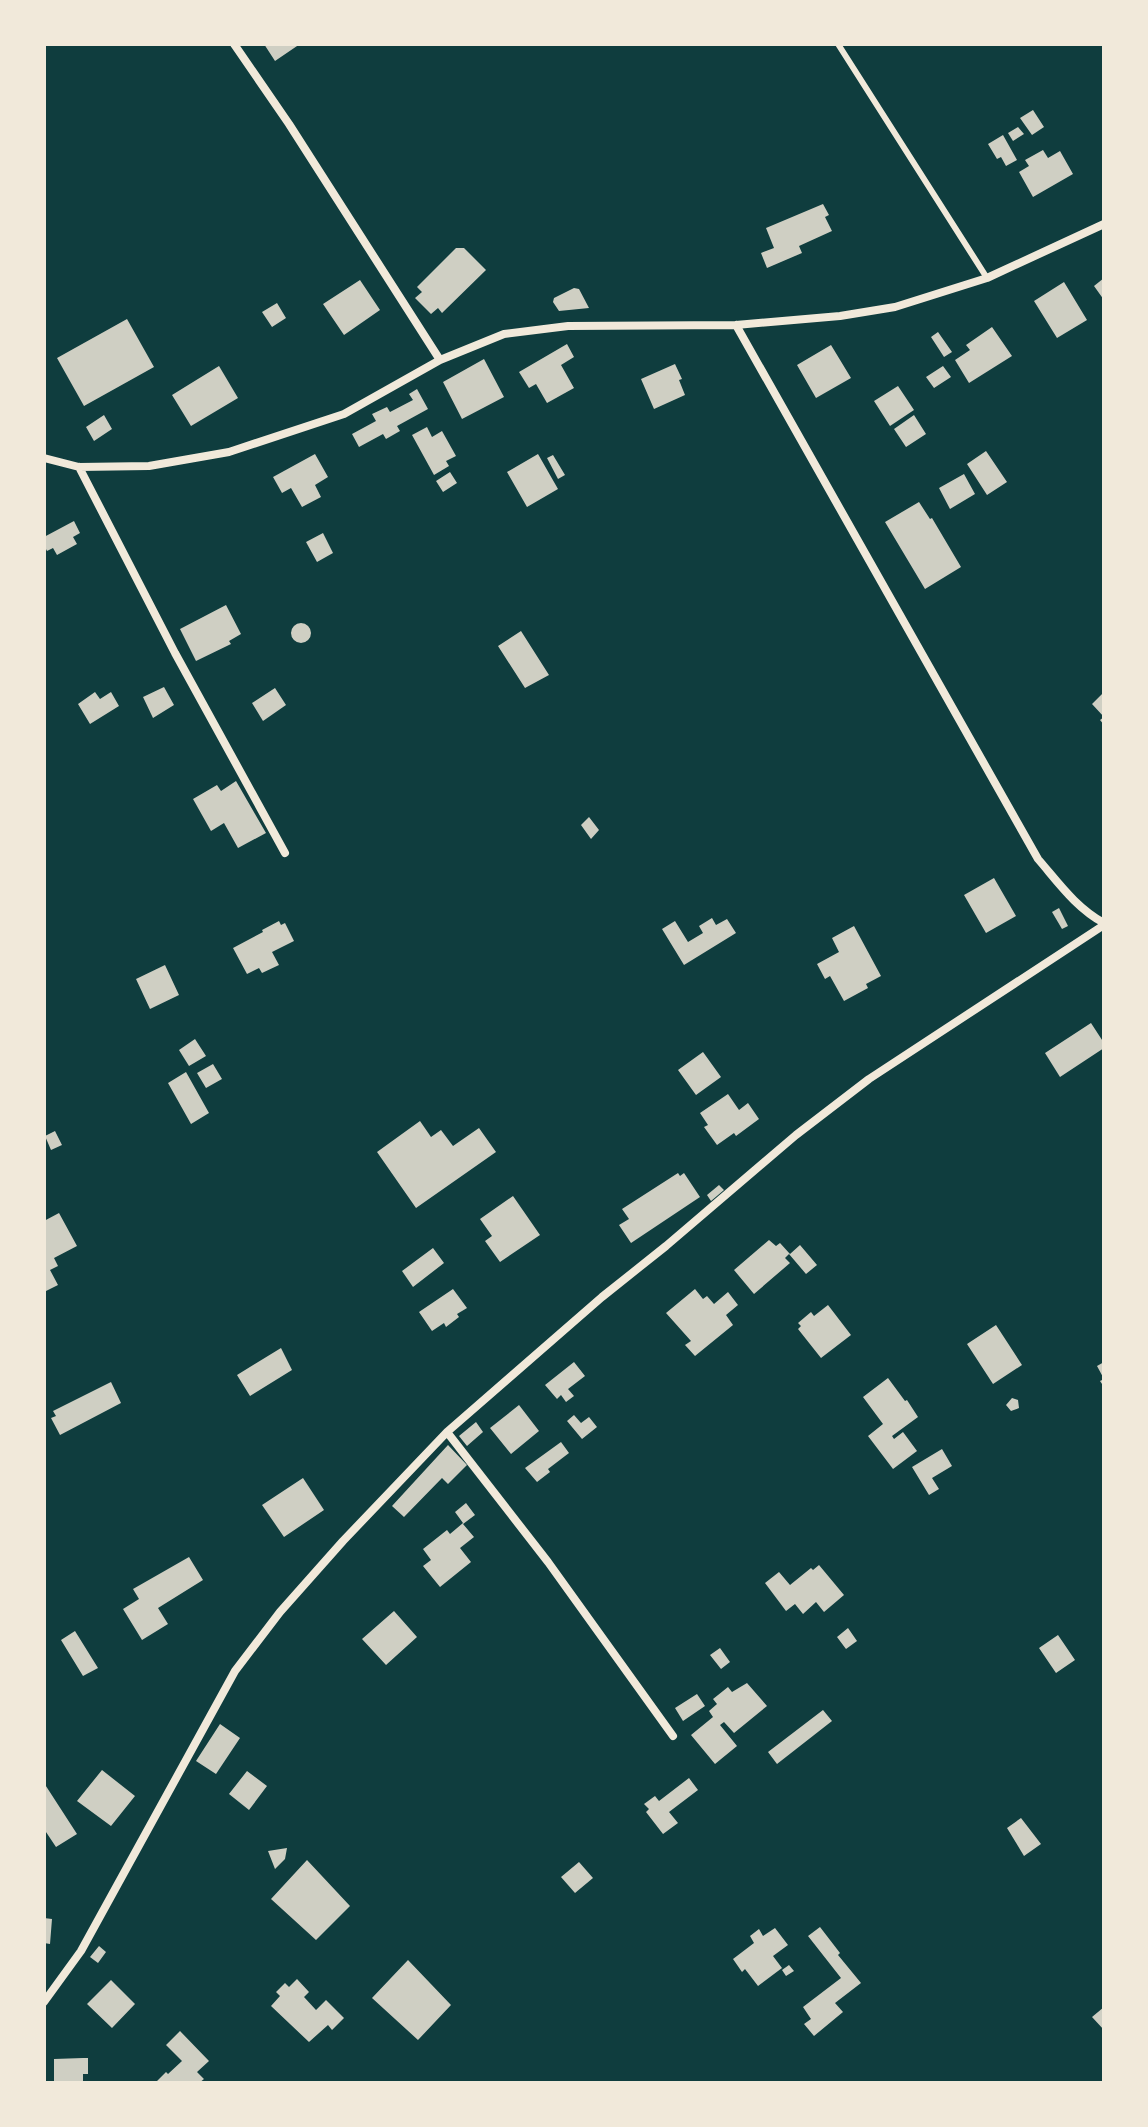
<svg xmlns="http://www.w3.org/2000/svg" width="1148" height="2127" viewBox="0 0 1148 2127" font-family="'Playfair Display',serif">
	<rect width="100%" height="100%" fill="#0f3d3e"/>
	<!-- building -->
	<path fill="#cfcfc3" d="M264,44H300L275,61Z
		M1033,110L1044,127L1032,135L1020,118Z
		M1018,127L1024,134L1013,141L1008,133Z
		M1003,135L1017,160L1006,166L1001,157L997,159L988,144Z
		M1043,150L1048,158L1060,151L1073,174L1033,197L1019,172L1029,166L1025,160Z
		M823,204L829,215L825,217L832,231L799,246L802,253L767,268L761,253L774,248L766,228Z
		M456,248H464L486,270L442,313L438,308L431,314L415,298L422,292L417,287Z
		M1104,278V300L1094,286Z
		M360,280L380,310L344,335L323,304Z
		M1064,282L1087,320L1057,338L1034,301Z
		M574,288L579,289L589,308L559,311L553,302L554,298Z
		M277,303L286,318L272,327L262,312Z
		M127,319L154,367L84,406L57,358Z
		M992,327L1012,356L969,383L955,360L970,350L966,345Z
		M938,332L952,352L944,357L931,337Z
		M567,344L574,357L561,365L574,388L547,403L536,384L529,388L519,372Z
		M831,345L851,378L816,398L797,365Z
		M484,359L504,397L462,419L443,382Z
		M675,364L682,379L679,380L685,395L654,409L641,379Z
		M219,366L238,398L191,426L172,395Z
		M943,366L951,377L934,388L926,377Z
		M898,386L914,410L890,426L874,401Z
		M417,389L428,409L397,426L400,431L386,439L383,434L359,447L352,434L376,421L372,414L387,407L390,412L413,400L409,394Z
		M104,415L112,429L94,441L86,427Z
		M914,415L926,434L906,447L894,429Z
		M427,427L432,437L442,431L456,456L446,461L449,466L434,475L412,435Z
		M986,451L1007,482L987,495L967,464Z
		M315,454L328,477L315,485L321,497L302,507L291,488L282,493L273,477Z
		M538,454L558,489L527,507L507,472Z
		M553,455L565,475L558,479L547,458Z
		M450,472L457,483L443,492L436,481Z
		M964,474L975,494L950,509L939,488Z
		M919,502L930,519L932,518L961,567L925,589L885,522Z
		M74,521L80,533L73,537L77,544L57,555L53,548L47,551L44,545V537Z
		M323,533L333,553L317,562L306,542Z
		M226,605L241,634L229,641L231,644L196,661L180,629Z
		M291 633a10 10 0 1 1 20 0a10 10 0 1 1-20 0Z
		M521,631L549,675L525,688L498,646Z
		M164,687L174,705L153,718L143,697Z
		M275,688L286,705L263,721L252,703Z
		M95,692L100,699L111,692L119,706L90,724L78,704Z
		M1104,692V725L1100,720L1104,717L1092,704Z
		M236,781L266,833L238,848L224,823L211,831L193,799L217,785L221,791Z
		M589,817L599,830L591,839L581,825Z
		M994,878L1016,916L986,933L964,895Z
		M1059,908L1068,926L1062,929L1052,912Z
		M712,918L716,925L727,919L736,933L684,965L662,929L675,921L688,942L703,933L699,926Z
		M279,921L281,925L285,923L294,941L272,952L279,965L262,973L259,968L247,974L233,948L263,932L262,930Z
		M854,926L881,976L866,984L868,988L844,1001L830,976L825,979L817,964L839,952L832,938Z
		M165,965L179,995L150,1009L136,979Z
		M1091,1023L1104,1043V1048L1060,1077L1045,1053Z
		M195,1039L206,1056L189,1066L179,1050Z
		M703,1052L721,1077L696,1095L678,1070Z
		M213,1064L222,1079L206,1088L197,1073Z
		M186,1072L209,1113L191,1124L168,1083Z
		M728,1094L739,1110L748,1103L759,1119L736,1136L734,1133L717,1145L704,1127L708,1125L700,1113Z
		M420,1121L431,1137L441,1130L453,1146L479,1128L496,1152L416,1208L377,1152Z
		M55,1131L62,1145L51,1150L45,1136Z
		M678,1173L680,1176L684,1173L700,1197L631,1243L619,1225L629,1219L622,1209Z
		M719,1185L724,1190L711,1201L707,1195Z
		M513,1196L540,1235L500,1262L485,1241L492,1236L480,1219Z
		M59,1213L77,1246L54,1258L58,1266L50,1270L58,1285L44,1292V1221Z
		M769,1240L776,1246L780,1243L790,1254L800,1245L817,1265L806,1274L789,1254L785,1258L790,1263L754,1294L734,1270Z
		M433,1248L444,1263L413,1287L402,1271Z
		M453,1289L467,1308L457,1314L459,1317L446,1327L444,1323L432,1331L419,1312Z
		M695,1289L703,1299L707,1296L714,1304L728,1292L738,1305L726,1315L733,1325L695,1356L685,1345L691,1341L666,1313Z
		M828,1305L851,1335L821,1358L798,1329L801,1326L798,1323L811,1312L814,1316Z
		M996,1325L1022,1365L993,1384L967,1344Z
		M281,1348L292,1370L250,1396L237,1375Z
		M574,1362L585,1376L568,1389L574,1396L566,1402L561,1395L557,1399L545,1385Z
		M1104,1362V1387L1100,1381L1104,1379L1097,1366Z
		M888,1378L905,1401L907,1400L918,1417L892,1436L894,1439L903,1432L917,1451L893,1469L868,1436L883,1424L863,1397Z
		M111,1382L121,1403L60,1435L51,1418L56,1416L53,1411Z
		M1012,1398L1018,1400L1019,1408L1011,1411L1006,1405Z
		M519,1405L539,1431L511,1454L490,1428Z
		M574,1415L581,1423L589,1417L597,1427L582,1439L567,1421Z
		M476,1422L483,1432L467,1446L459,1436Z
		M561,1442L569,1453L548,1469L550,1472L537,1482L525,1468Z
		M448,1445L467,1465L448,1484L442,1478L404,1517L392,1506Z
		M942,1449L952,1466L932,1478L939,1489L929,1495L912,1467Z
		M303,1478L324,1510L284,1537L262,1505Z
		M466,1503L475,1515L463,1524L474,1537L460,1548L471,1562L440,1587L423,1566L431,1560L423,1549L447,1530L450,1534L463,1523L455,1512Z
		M189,1557L203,1580L158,1608L168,1624L142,1640L123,1609L139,1599L133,1589Z
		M819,1565L844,1595L824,1612L816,1602L803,1614L795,1604L786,1611L765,1583L779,1572L790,1585L811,1568L813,1570Z
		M394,1611L417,1637L386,1665L362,1639Z
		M848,1628L857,1641L846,1649L837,1637Z
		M75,1631L98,1668L83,1676L61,1640Z
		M1058,1635L1075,1660L1056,1673L1039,1648Z
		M720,1648L730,1662L721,1669L710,1655Z
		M747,1683L767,1706L734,1733L724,1722L720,1725L737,1746L715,1764L691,1735L713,1717L709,1711L717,1704L713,1699L728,1687L732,1692Z
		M697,1694L705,1706L683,1721L675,1708Z
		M823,1710L832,1721L777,1764L768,1752Z
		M220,1724L240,1738L216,1774L196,1761Z
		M102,1770L135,1796L111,1826L77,1801Z
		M247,1771L267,1786L249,1810L229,1794Z
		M689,1778L698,1790L669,1812L678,1823L663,1834L646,1812L649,1809L644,1804L655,1796L659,1801Z
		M44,1783L77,1834L56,1847L44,1829Z
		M1021,1818L1041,1844L1024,1856L1007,1828Z
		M287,1848L285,1859L275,1869L268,1851Z
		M307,1860L350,1906L316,1940L271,1899Z
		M579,1862L593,1878L575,1893L561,1877Z
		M44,1918L52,1919L50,1944L44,1943Z
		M820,1927L840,1953L838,1955L861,1983L835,2003L843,2012L814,2036L804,2024L811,2019L803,2007L841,1978L808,1936Z
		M775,1928L788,1945L773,1956L782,1968L758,1986L745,1969L742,1972L733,1959L754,1943L750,1936L759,1929L763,1936Z
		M99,1946L106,1952L98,1963L90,1957Z
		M408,1960L451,2005L418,2040L372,1998Z
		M789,1965L794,1971L786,1976L782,1970Z
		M297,1979L309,1992L304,1997L316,2010L326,2000L344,2018L332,2030L328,2025L309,2042L271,2006L280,1996L276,1992L285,1983L289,1987Z
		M111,1980L135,2004L112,2028L87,2004Z
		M1104,2007V2030L1092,2017Z
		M180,2031L209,2061L197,2072L204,2079L199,2083H155L166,2072L168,2074L182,2061L166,2045Z
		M83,2058H88V2074H83V2083H54V2059Z"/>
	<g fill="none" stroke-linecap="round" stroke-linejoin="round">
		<!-- service -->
		<path stroke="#f1e9da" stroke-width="6" d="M838,44L987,278"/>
		<!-- minor -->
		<path stroke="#f1e9da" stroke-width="8" d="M234,44L289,124L440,360
			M736,325L1038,859C1058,882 1076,908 1104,923
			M44,458L79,467L149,466L229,452L344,414L440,360L504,334L568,326L736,325L840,316L895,307L987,278L1104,224
			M79,467L175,653L285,853
			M447,1432L548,1562L673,1736
			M44,2002L81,1951L235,1671L280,1612L343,1541L447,1432L602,1297L666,1246L796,1135L869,1079L1104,925"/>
	</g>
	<!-- border -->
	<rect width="1148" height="2127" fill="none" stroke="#f1e9da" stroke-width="92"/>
</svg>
